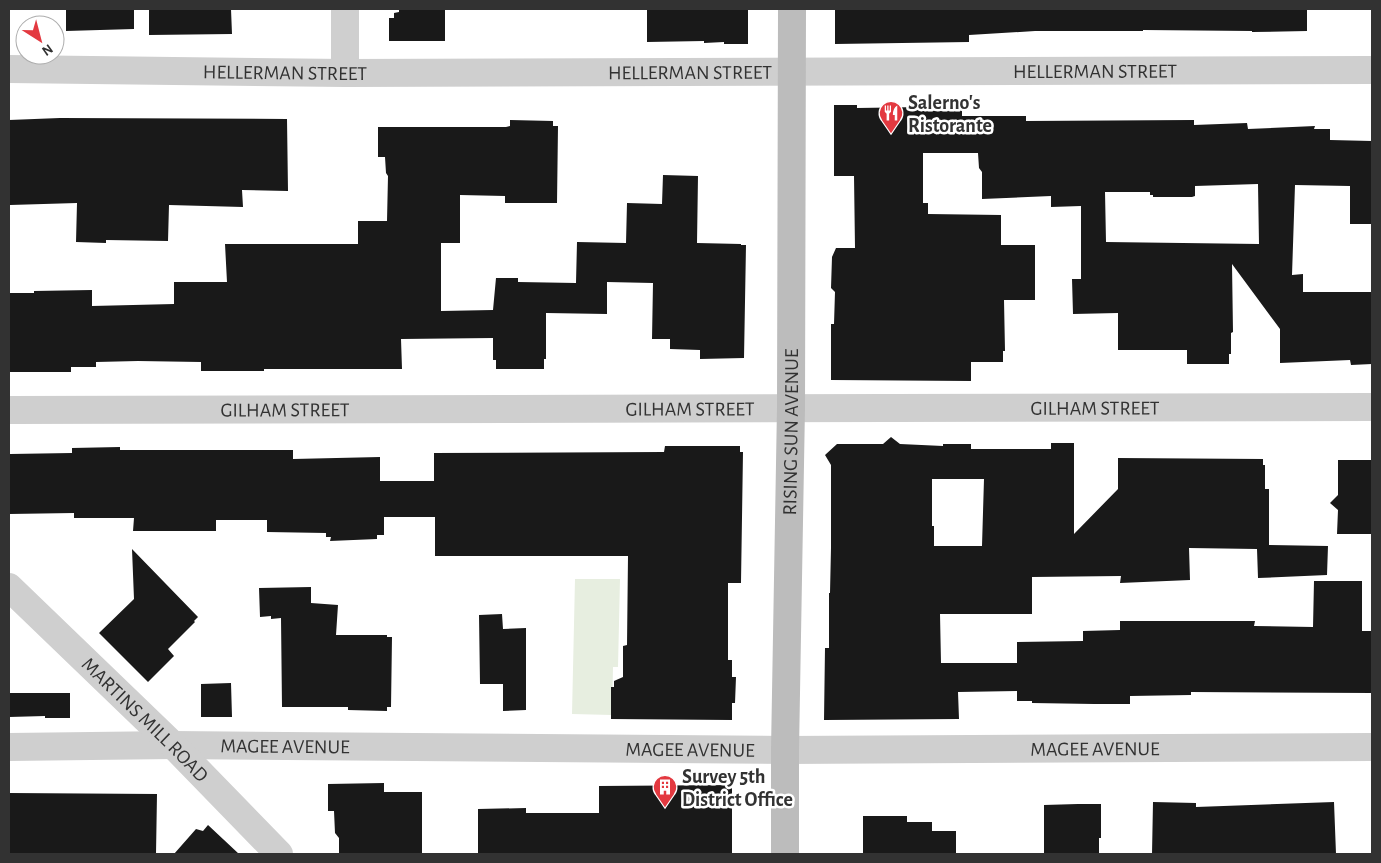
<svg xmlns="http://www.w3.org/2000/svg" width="1381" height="863" viewBox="0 0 1381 863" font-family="'Alegreya Sans',sans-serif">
	<rect width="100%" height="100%" fill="#fff"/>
	<!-- green -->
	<path fill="#e7eee0" d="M575,579H620L618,667H613L612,715L572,714Z"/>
	<!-- building -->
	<path fill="#191919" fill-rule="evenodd" d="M66,9H134V29L66,31Z
		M149,9H231L232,34L149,35Z
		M399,9H445V41H389V18H394V13L399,12Z
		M647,9H748V44H724V42L704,43V41L647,42Z
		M835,9H1307V31L1252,32V31L1143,30V31H1035L969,35V42L835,44Z
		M834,105H857V108L923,107L924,111L962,110V116H1026V121L1194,120V125L1247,123L1248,129L1315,126L1314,129H1330V140L1372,141V224H1350V186L1295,185L1292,275L1303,274V292H1372V364L1351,365L1350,360L1280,363V329L1232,264L1233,332L1231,333V354H1229V364H1187V350H1118V313L1073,314L1072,279H1081V206L1051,207V196L982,199V172L979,168L978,153H923V203H928V214L1001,215V245H1035V300H1004L1005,351H1003V362H971V381L831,380V324H834L835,292L831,288L832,257L836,248H855L854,176H834ZM1258,184L1259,244L1106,242L1105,192H1150V195H1153V197H1192L1195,196V186Z
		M60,118L287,119L288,191L242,190L243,207L169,205L168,241L106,240V243L76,242L77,203L10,205L9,120Z
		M510,120L553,121V126H558L557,203H505V196L460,195V243H441V311L493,310L496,278H518V282L576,283L577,242L626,243L627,203L662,204L663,175L698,176L697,243L741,244V245H746L744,358L700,359V350L670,349V339H652L653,283L607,282V314L546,313V359H544V369H496V360H493V338L401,339L402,369H264V371H201V362L138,361L96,362V367H71V372H9V293H34V291L92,290V306L174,304V282H227L225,244H358V221H387L388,176L386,173L385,157H378V127H506L510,126Z
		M891,437L900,444L943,446V444H971V449H1051V443H1074V534L1118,489V458L1263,459V465H1265V489H1269V545L1328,546L1327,575L1258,578L1257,549L1189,548L1190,580L1120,583L1121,576L1032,577V614H940L941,663H1017V642L1083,641V631L1120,630V621H1255L1254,626L1313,627L1314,581H1362V631H1372V693L1191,692V695L1130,696V704H1094L1032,703V701H1017V691L958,692L959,719L824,720L825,648H829V593H830L831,548V465L825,455L837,444H883ZM932,479H984L982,546H934V526H932Z
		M665,446H740V452H743L741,583H728V660H732V677H736L735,703H732V720L611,719V687H614V681L623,677V646L627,645L628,556H435V517H384V535H377V539L330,541L331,537H326V533L267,532V520H216V531H133L134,518H74V513L9,514L10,454L72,453V448L120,447V450H293V459L380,457V481H434V453L664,452Z
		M1338,460H1372V534H1337L1338,510L1330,503L1338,495Z
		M132,549L198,617L194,621L195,622L168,649L174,656L148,682L99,633L134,599Z
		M311,587V603L338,605L336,635H387V637H392L391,707H387V711L348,710V707H282L281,618L271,619V616L260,617L259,588Z
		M502,614L503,629L526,628V710L503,711V684H480L479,615Z
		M231,683L232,717H201V684Z
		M9,693H70V718H45V716L9,717Z
		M384,783V792H422V854H339V838L335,833L334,811H328V784Z
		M732,785V854H478V809L526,808V813H599V786Z
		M9,793L157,794L156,854H9Z
		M1153,802L1196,803V807L1334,802L1336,854H1152Z
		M1078,804H1101V838H1099V854H1044V805Z
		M863,816H907V822H932V831H956V854H863Z
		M208,825L239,854H174L196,829L203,831Z"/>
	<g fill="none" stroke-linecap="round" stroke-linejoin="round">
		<!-- minor -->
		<g stroke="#cfcfcf" stroke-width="28">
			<path d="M345,9V73"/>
			<path id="s1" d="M9,69L345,73L1372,70"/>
			<path id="s2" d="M9,410L1372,407"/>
			<path id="s3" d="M9,747L173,745L785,750L1372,747"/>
		</g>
		<!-- tertiary -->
		<path stroke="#cfcfcf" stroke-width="28" id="s4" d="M9,587L173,745L279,854"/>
		<!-- secondary -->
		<path stroke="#bcbcbc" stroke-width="28" id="s5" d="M785,854V750L791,407L792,9"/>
	</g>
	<!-- icons -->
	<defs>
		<g id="restaurant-pin" transform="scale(1.25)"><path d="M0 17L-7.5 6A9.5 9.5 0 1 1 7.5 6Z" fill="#e33940" stroke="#fff"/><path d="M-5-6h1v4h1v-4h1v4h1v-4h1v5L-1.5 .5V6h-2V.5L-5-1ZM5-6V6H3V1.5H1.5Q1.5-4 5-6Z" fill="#fff"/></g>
		<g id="building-pin" transform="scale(1.25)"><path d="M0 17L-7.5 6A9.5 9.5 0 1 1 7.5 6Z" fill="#e33940" stroke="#fff"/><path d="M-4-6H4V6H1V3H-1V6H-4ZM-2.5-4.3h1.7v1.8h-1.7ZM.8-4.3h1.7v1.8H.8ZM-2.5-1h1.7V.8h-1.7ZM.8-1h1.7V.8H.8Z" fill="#fff"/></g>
	</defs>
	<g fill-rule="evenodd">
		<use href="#restaurant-pin" x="891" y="113"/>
		<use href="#building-pin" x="665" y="787"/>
	</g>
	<g text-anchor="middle" stroke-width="5" stroke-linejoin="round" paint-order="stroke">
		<!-- street labels -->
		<g font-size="20" fill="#323232" stroke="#fff">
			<text dy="7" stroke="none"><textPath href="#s1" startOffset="1086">HELLERMAN STREET</textPath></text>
			<text dy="7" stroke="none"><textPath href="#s1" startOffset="276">HELLERMAN STREET</textPath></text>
			<text dy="7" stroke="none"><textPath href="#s1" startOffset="681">HELLERMAN STREET</textPath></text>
			<text dy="7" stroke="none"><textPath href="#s2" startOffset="1086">GILHAM STREET</textPath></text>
			<text dy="7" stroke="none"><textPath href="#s2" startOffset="681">GILHAM STREET</textPath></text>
			<text dy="7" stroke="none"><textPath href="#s2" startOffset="276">GILHAM STREET</textPath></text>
			<text dy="7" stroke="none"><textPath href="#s5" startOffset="422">RISING SUN AVENUE</textPath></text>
			<text dy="7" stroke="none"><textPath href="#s4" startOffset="190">MARTINS MILL ROAD</textPath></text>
			<text dy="7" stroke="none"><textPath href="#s3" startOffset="276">MAGEE AVENUE</textPath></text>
			<text dy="7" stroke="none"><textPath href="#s3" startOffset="1086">MAGEE AVENUE</textPath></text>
			<text dy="7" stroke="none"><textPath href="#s3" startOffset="681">MAGEE AVENUE</textPath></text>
		</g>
		<!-- poi labels -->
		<g font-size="20" font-weight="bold" fill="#323232" stroke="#fff" text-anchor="start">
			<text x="908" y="109">Salerno's<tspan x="908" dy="23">Ristorante</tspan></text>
			<text x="682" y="783">Survey 5th<tspan x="682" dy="23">District Office</tspan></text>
		</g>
	</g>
	<!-- border -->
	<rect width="1381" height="863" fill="none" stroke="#323232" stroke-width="20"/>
	<!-- north arrow -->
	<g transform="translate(40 40) rotate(144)"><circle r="24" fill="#ffffff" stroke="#adadad"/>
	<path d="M0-4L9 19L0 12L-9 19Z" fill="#e33940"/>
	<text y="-8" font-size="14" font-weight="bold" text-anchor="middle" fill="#323232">N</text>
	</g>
</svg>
